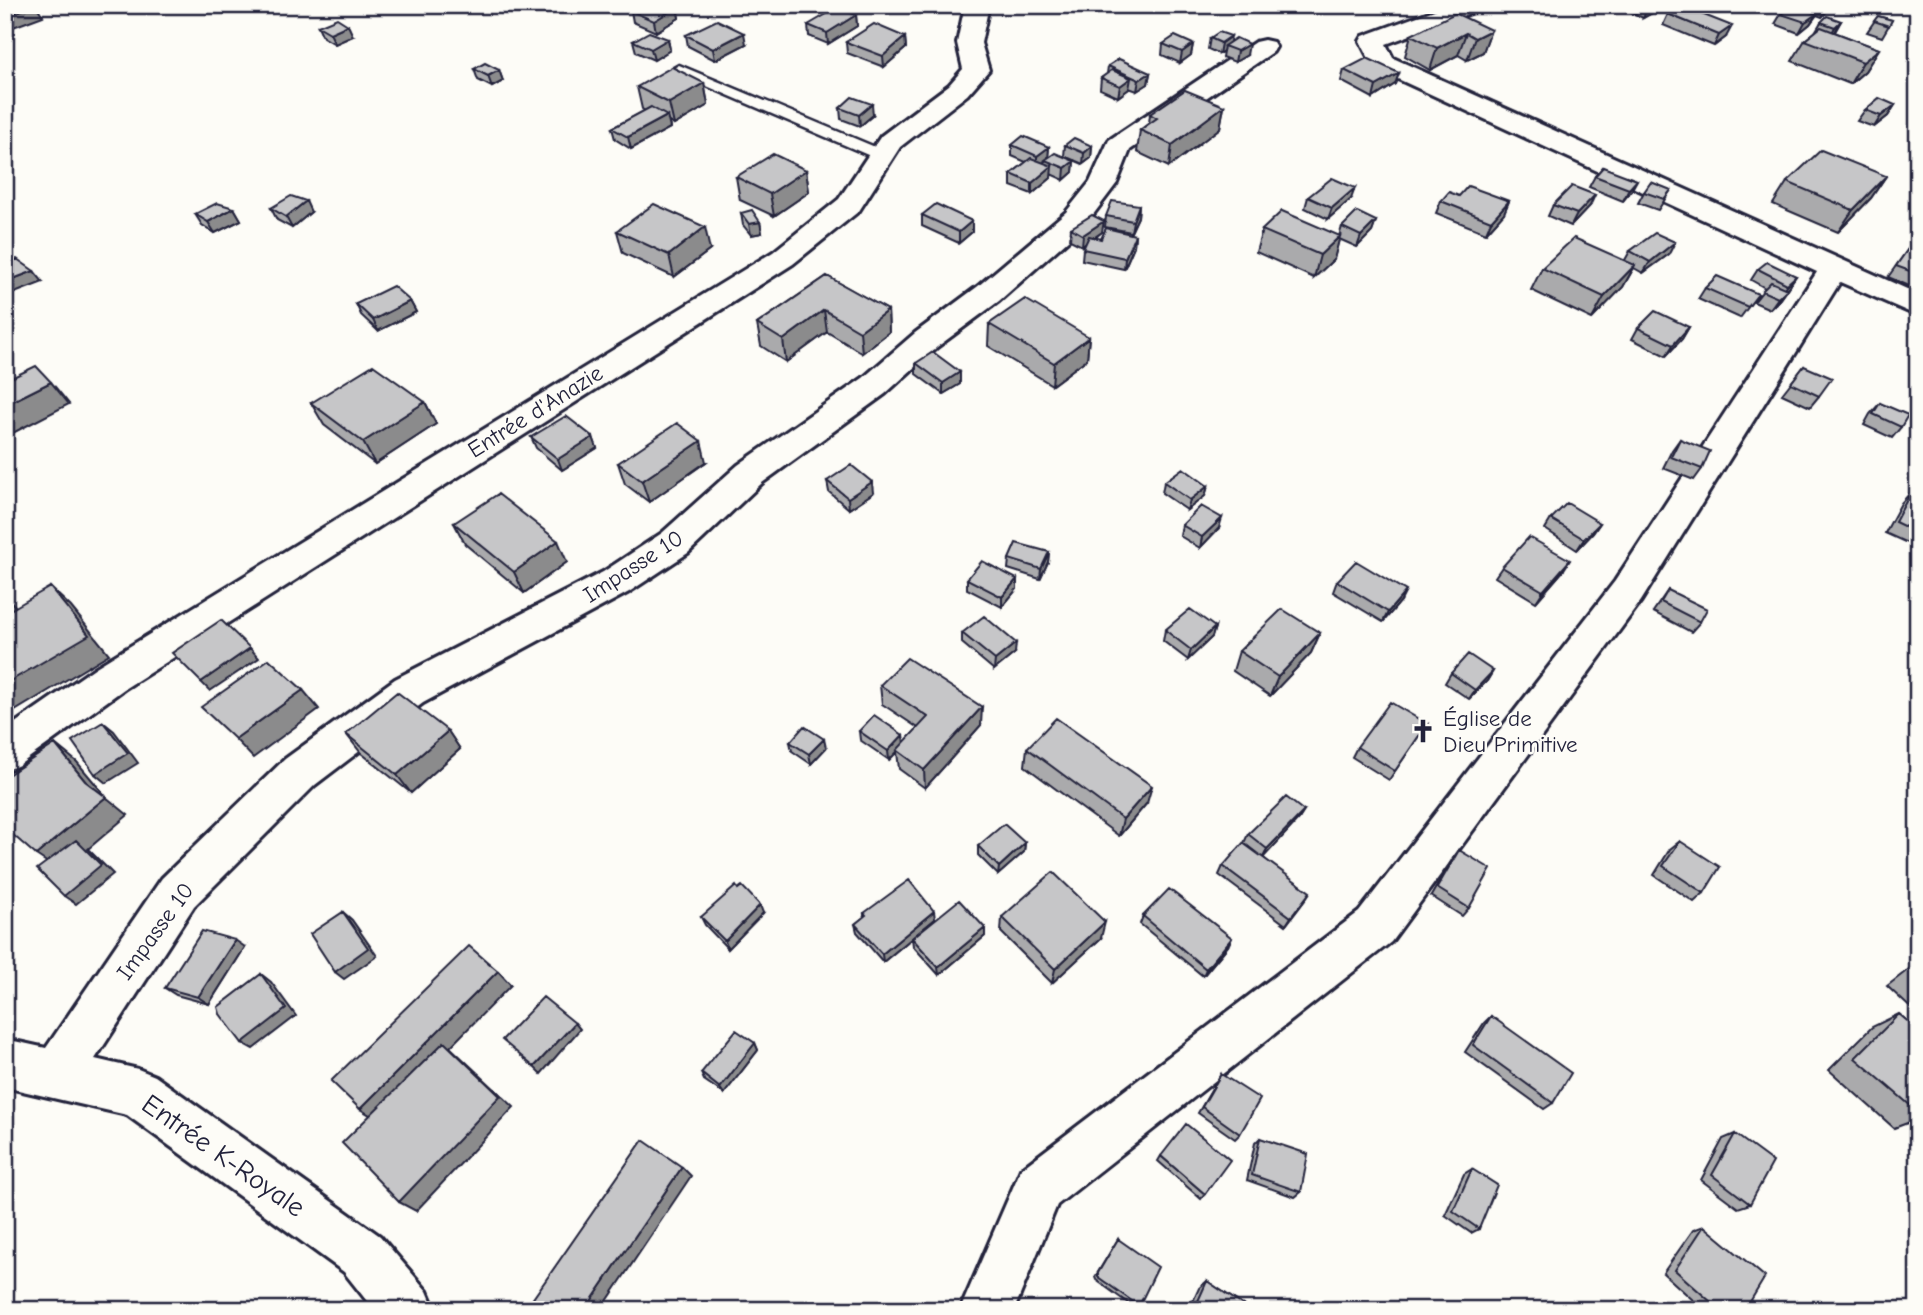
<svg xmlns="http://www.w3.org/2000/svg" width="1923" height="1315" viewBox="0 0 1923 1315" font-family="'Comic Neue',sans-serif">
	<rect width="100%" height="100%" fill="#fdfcf7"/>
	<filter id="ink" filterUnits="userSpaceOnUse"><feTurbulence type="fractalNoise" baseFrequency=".0143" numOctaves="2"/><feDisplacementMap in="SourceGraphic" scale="14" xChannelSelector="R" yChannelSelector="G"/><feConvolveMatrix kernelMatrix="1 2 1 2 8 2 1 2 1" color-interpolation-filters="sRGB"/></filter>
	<g filter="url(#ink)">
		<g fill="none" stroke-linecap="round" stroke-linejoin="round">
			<!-- lane casing -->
			<g stroke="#22223b" stroke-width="5">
				<path id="lane" d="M679,65L887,152L889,155L887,158H875L674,72L672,69Z"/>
			</g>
			<!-- street casing -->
			<g stroke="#22223b" stroke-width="6">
				<path id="street" d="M965,5H989L981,43L989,70L967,95L900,147L859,211L793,264L124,689L19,765L5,771V730L96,667L773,252L839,199L881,136L949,85L963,69L957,43Z
					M1448,5H1483L1479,10L1386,44L1393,58L1918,294V316L1840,282L1641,601L1391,942L1057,1205L1014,1310H960L1021,1169L1359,912L1615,581L1817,272L1374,68L1360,41L1363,36Z
					M1264,40L1273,42L1276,47L1273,52L1130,150L1117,183L1086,224L999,301L937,347L885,394L762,483L688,553L629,592L423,703L315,785L194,906L95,1059L138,1069L155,1076L380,1236L427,1291L435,1310H374L344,1272L127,1115L5,1087V1039L46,1048L162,878L285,759L395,679L603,572L662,533L738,465L863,378L915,333L977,287L1066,212L1090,182L1109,140L1255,42Z"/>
			</g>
			<!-- lane -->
			<use href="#lane" fill="#fdfcf7" fill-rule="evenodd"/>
			<!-- street -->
			<use href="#street" fill="#fdfcf7" fill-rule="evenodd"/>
		</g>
		<!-- wall -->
		<path fill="#aaaaac" stroke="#22223b" stroke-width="2" d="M1627,5H1666L1643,18L1625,9Z
			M1792,5H1831L1822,17L1817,15L1810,24L1799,33L1775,24L1781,14Z
			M677,7L679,18L656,32L633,22L631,11Z
			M1668,14L1726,37L1714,46L1663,25Z
			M856,15L857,26L828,44L809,36L808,25Z
			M1878,16L1892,20L1882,37L1867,32Z
			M1841,21L1834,32L1879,49L1865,71L1850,84L1792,61L1805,40L1815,32L1821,22Z
			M318,26L353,36L335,44L323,37Z
			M1491,30L1483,52L1467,60L1458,55L1430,70L1405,56L1411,35Z
			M686,35L746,44L715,60L688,46Z
			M905,37L906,48L884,67L847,53L846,42Z
			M1210,38L1230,42L1247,55L1235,62L1222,57L1223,51L1219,54L1208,49Z
			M668,39L670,50L654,60L636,52L633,41Z
			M1163,44H1193L1191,55L1180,63L1162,55Z
			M1108,66L1150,73L1148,84L1137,91L1129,88V89L1118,97L1100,89L1101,78L1107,74Z
			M474,69L499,70L503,81L492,87L478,80Z
			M1344,70L1399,73L1395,84L1373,98L1341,81Z
			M704,83L708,105L674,125L669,122L670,128L631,149L615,139L612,128L645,111L642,109L637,87Z
			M1895,105L1888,116L1874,127L1857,121L1865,110Z
			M1224,106L1220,128L1169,167L1137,152L1140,130L1149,123L1150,114Z
			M840,108L873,115L860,126L841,119Z
			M1012,145L1049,147L1048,158L1074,161L1073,172L1064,180L1051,174V178L1032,194L1011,186V174L1026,162L1012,156Z
			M1065,145L1092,146L1091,158L1083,164L1064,156Z
			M1603,167L1631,191L1623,201L1589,187L1595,176Z
			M806,170L809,192L774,216L740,200L736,177Z
			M1886,176L1871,198L1838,232L1773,204L1787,182Z
			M1671,190L1658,210L1638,203L1644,192Z
			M1308,197L1351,199L1328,219L1305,208Z
			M1441,201H1509L1504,213L1486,233L1436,213Z
			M1139,205L1138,217L1131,232L1105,227L1106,216Z
			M1553,205L1590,206L1571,226L1548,216Z
			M234,208L241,220L215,233L202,225L195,214Z
			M271,208L311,212L292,228L277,220Z
			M741,213L760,222L762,233L751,235L743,225Z
			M922,215L972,221V232L959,243L922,226Z
			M1376,221L1372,232L1357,247L1339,239L1334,259L1314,278L1256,252L1262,230L1339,236L1342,227Z
			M1071,228L1102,232L1095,238L1101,239L1135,235L1134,246L1124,269L1082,260L1083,249L1085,244L1082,246L1070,240Z
			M617,231L710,250L674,277L623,253Z
			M1908,249L1918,253V284L1914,288L1888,277Z
			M1630,251L1669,254L1643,273L1634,268L1623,287L1592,319L1531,290L1542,268L1625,260Z
			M1758,269L1796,276L1779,300L1770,309L1754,302L1765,288L1751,280Z
			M827,276L888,310L889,332L862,353L827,332L786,362L761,346L757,324Z
			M1705,288L1758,294L1740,318L1698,299Z
			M410,301L416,312L378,331L361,315L356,304Z
			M989,324L1089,337L1087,359L1052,385L988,346Z
			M1689,327L1682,339L1666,356L1632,339L1638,328Z
			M916,363L960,372V384L943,394L916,374Z
			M1804,366L1819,396L1810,407L1782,394Z
			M425,402L436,424L375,464L324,425L311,403Z
			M1880,403L1901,427L1892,438L1864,425L1870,414Z
			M531,437H593L597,448L562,470L536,448Z
			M1680,439L1702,469L1694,480L1663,468L1672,450Z
			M706,462L649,502L625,484L618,463Z
			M827,481L873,493L849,509L829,492Z
			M1164,482L1208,486L1205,496L1187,510L1162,493Z
			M1911,492L1918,495V548L1885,533L1901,503Z
			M1551,519L1600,523L1593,533L1577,550L1545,529Z
			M454,523L567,562L524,593L465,544Z
			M1182,525L1219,528L1200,548L1180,536Z
			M1049,552L1048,562L1040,579L1008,569L1009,559Z
			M1502,567L1563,571L1536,602L1495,577Z
			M967,579H1017V589L1002,607L967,589Z
			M1337,581L1401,601L1383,622L1333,592Z
			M1668,590L1700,622L1691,632L1653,612Z
			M1215,627L1212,637L1188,660L1163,641L1165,630Z
			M962,633L1015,653L994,670L962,643Z
			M1320,633L1311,653L1270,696L1233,671L1239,651Z
			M1493,671L1487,681L1469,699L1445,683L1451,673Z
			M880,685L981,725L925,788L899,769L897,752L889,760L860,740L859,731L903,735L904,743L918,728L882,704Z
			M1427,724L1389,780L1352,757L1357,747Z
			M448,731L460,749L411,793L361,753L346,734Z
			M790,742L826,748L811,764L792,751Z
			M1027,748L1147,803L1119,836L1025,766Z
			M1304,811L1299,819L1263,857L1305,900L1286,925L1219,875L1223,866L1255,852L1244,843L1248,834Z
			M1680,841L1704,893L1694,902L1654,875L1670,849Z
			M1025,843L1024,852L998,875L978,855V846Z
			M1459,850L1469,908L1462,916L1431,896L1453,858Z
			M763,913L728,949L705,925L701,917Z
			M864,913L935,919L883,962L857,932L855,924L864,917Z
			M1143,916L1228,946L1203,976L1140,924Z
			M1002,917L1101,938L1052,983L1001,932Z
			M985,928V936L939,975L913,946L912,938Z
			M245,947L209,1004L176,995L165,988Z
			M1918,962V1015L1887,986Z
			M1899,1014L1918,1030V1119L1894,1128L1829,1070L1872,1027Z
			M1491,1016L1553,1103L1544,1109L1465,1052L1484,1023Z
			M755,1043L758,1050L724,1094L704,1080L701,1073Z
			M1221,1074L1240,1134L1235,1139L1198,1113Z
			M1735,1134L1750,1204L1738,1208L1701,1180L1723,1139Z
			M1260,1138L1301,1192L1295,1197L1247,1180L1255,1143Z
			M1161,1156L1205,1194L1201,1199L1158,1161Z
			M1472,1169L1479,1229L1471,1233L1445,1215L1464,1174Z
			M1704,1226L1745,1310H1704L1663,1273L1693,1230Z
			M1118,1239L1139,1306L1136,1309L1096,1280L1095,1277Z
			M1207,1281L1250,1310H1189L1199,1288Z"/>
		<!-- shaded-wall -->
		<path fill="#8b8b8c" stroke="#22223b" stroke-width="2" d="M36,5L43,16L5,30V16Z
			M1651,5H1666L1643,18L1648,7Z
			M1822,5L1810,24L1799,33L1805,22L1810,19L1814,11Z
			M1831,5L1829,9L1822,17L1828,6Z
			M677,7L679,18L656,32L654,21Z
			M856,15L857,26L828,44L827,33Z
			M1841,21L1835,32L1829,38L1835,27Z
			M348,25L353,36L335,44L330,33Z
			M1732,26L1726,37L1714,46L1719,35Z
			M1491,30L1483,52L1467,60L1475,38Z
			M744,33L746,44L715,60L713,49Z
			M1466,33L1458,55L1430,70L1437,48Z
			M1231,36L1229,47L1224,46L1223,51L1219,54L1221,43Z
			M905,37L906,48L884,67L883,56Z
			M668,39L670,50L654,60L651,49Z
			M1193,44L1191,55L1180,63L1182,52Z
			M1249,44L1247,55L1235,62L1237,51Z
			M1879,49L1865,71L1850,84L1863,62Z
			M499,70L503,81L492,87L488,76Z
			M1150,73L1148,84L1137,91L1139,80Z
			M1399,73L1395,84L1373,98L1376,86Z
			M1131,78L1129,89L1118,97L1120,86Z
			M704,83L708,105L674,125L669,103Z
			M872,104L873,115L860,126L859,115Z
			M1895,105L1888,116L1874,127L1881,116Z
			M1224,106L1220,128L1169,167L1172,145Z
			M667,116L670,128L631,149L628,137Z
			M1092,146L1091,158L1083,164L1084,153Z
			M1049,147L1048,159L1037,167V156Z
			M1074,161L1073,172L1064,180L1065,168Z
			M1052,166L1051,178L1032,194V183Z
			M806,170L809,192L774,216L770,194Z
			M1886,176L1871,198L1838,232L1853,210Z
			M1637,180L1631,191L1623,201L1629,189Z
			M1355,188L1351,199L1328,219L1332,208Z
			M1595,195L1590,206L1571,226L1577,214Z
			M306,201L311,212L292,228L286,217Z
			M1509,201L1504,213L1486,233L1491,221Z
			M1139,205L1138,217L1131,232L1133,221Z
			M234,208L241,220L215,233L208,222Z
			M972,221V232L959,243V232Z
			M1104,221L1102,232L1082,246L1083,235Z
			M1376,221L1372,232L1357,247L1361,236Z
			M760,222L762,233L751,235L749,224Z
			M705,227L710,250L674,277L669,255Z
			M1135,235L1134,246L1124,269L1125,258Z
			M1340,236L1334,259L1314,278L1320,255Z
			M1675,242L1669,254L1643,273L1650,262Z
			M1635,265L1623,287L1592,319L1604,297Z
			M34,271L43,282L12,294L5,285V282Z
			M1796,276L1788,287L1779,295L1787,284Z
			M1787,289L1779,300L1770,309L1778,298Z
			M410,301L416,312L378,331L373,320Z
			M824,310L827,332L786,362L783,340Z
			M888,310L889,332L862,353L860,331Z
			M1689,327L1682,339L1666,356L1673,345Z
			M1089,337L1087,359L1052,385L1054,363Z
			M960,372V384L943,394V383Z
			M51,382L69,404L5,437V405Z
			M425,402L436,424L375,464L363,442Z
			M593,437L597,448L562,470L558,459Z
			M701,441L706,462L649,502L642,481Z
			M872,482L873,493L849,509L848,498Z
			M1208,486L1205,496L1187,510L1190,500Z
			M1222,518L1219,528L1200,548L1202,537Z
			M1600,523L1593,533L1577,550L1584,539Z
			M558,541L567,562L524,593L514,572Z
			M1049,552L1048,562L1040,579L1041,569Z
			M1570,560L1563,571L1536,602L1543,591Z
			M1017,579V589L1002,607V597Z
			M50,587L71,607L109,654L5,717V684Z
			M1406,591L1401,601L1383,622L1388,612Z
			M5,594L28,622L5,635Z
			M1215,627L1212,637L1188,660L1191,650Z
			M1320,633L1311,653L1270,696L1278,677Z
			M1016,643L1015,653L994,670L995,660Z
			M250,648L259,658L210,691L201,682Z
			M1493,671L1487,681L1469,699L1475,690Z
			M303,690L319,709L253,758L235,739Z
			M982,707L981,725L925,788L924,770Z
			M103,722L114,731L138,763L106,783L95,774Z
			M448,731L460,749L411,793L397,775Z
			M903,735L904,745L889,760L888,751Z
			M824,739L826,748L811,764L809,754Z
			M55,744L77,762L108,799L85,781Z
			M1152,786L1147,803L1119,836L1123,819Z
			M106,797L128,815L88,849L113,874L76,904L64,896L60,871L36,855Z
			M1304,811L1299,819L1263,858L1267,849Z
			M1025,843L1024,852L998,875L999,867Z
			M1310,892L1305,900L1286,925L1291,917Z
			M760,905L763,913L728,949L725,941Z
			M934,911L935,919L883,962L882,954Z
			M343,912L352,920L377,956L344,979L335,972Z
			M1105,922L1101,938L1052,983L1055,969Z
			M985,928V936L939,975L938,967Z
			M1232,938L1228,946L1203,976L1206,969Z
			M235,940L245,947L209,1004L198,997Z
			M498,971L511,985L450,1047L514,1107L416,1211L399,1202L378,1120L360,1109Z
			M261,974L271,982L296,1016L253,1049L242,1043Z
			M575,1023L580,1029L541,1074L534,1067Z
			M755,1043L758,1050L724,1094L720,1088Z
			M682,1167L691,1176L601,1310H585Z"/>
		<!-- building -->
		<path fill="#c6c6c8" stroke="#22223b" stroke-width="2" d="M5,5H35L5,16Z
			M639,5H671L677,7L654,21L631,11Z
			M1792,5H1794L1816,14L1805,22L1781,14Z
			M1798,5H1822L1814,11Z
			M1681,6L1732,26L1719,35L1668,14Z
			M837,8L856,15L827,33L808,25Z
			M1455,13L1491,30L1475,38L1466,33L1437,48L1411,35Z
			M1827,16L1841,21L1835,27L1821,22Z
			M1878,16L1892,20L1889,26L1874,21Z
			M337,18L348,25L330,33L318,26Z
			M717,20L744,33L713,49L686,35Z
			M874,24L905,37L883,56L846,42Z
			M1821,27L1879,49L1863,62L1805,40Z
			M649,32L668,39L651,49L633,41Z
			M1219,32L1231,36L1221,43L1210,38Z
			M1175,36L1193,44L1182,52L1163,44Z
			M1236,38L1249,44L1237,51L1224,46Z
			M1367,58L1399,73L1376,86L1344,70Z
			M1119,59L1150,73L1139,80L1108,66Z
			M485,63L499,70L488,76L474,69Z
			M672,67L704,83L669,103L637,87Z
			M1112,70L1131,78L1120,86L1101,78Z
			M1185,90L1224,106L1172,145L1140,130L1157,118L1150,114Z
			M852,97L872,104L859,115L840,108Z
			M1879,98L1895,105L1881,116L1865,110Z
			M651,107L667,116L628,137L612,128Z
			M1023,136L1049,147L1037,156L1012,145Z
			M1074,138L1092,146L1084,153L1065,145Z
			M1821,150L1886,176L1853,210L1787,182Z
			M1055,153L1074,161L1065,168L1045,160Z
			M773,154L806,170L770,194L736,177Z
			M1031,158L1052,166L1032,183L1011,174Z
			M1603,167L1637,180L1629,189L1595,176Z
			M1332,178L1355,188L1332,208L1308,197Z
			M1651,182L1671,190L1664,199L1644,192Z
			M1468,186L1509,201L1491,221L1441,201L1449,192L1459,196Z
			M1572,186L1595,195L1577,214L1553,205Z
			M291,196L306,201L286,217L271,208Z
			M1112,201L1139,205L1133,221L1106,216Z
			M217,203L234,208L208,222L195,214Z
			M654,204L705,227L669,255L617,231Z
			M936,204L972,221L959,232L922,215Z
			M752,210L760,222L749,224L741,213Z
			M1282,211L1340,236L1320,255L1262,230Z
			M1357,212L1376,221L1361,236L1342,227Z
			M1092,215L1104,221L1083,235L1071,228Z
			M1106,228L1135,235L1125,258L1083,249L1089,236L1101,239Z
			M1655,233L1675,242L1650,262L1630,251Z
			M1574,238L1635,265L1604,297L1542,268Z
			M1908,249L1918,253V274L1896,266Z
			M17,259L34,271L5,282V266Z
			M1767,262L1796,276L1787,284L1758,269Z
			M827,276L888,310L860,331L824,310L783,340L757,324Z
			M1717,276L1758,294L1748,307L1705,288Z
			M1771,282L1787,289L1778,298L1762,291Z
			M393,286L410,301L373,320L356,304Z
			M1025,299L1089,337L1054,363L989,324Z
			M1655,311L1689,327L1673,345L1638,328Z
			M933,352L960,372L943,383L916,363Z
			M373,365L425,402L363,442L311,403Z
			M36,366L51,382L5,405V381Z
			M1804,366L1832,378L1819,396L1791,383Z
			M1880,403L1908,415L1901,427L1873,414Z
			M566,416L593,437L558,459L531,437Z
			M677,423L701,441L642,481L618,463Z
			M1680,439L1710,451L1702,469L1671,457Z
			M851,465L872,482L848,498L827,481Z
			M1183,468L1208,486L1190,500L1164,482Z
			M1911,492L1918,495V533L1895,522Z
			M498,494L558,541L514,572L454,523Z
			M1567,503L1600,523L1584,539L1551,519Z
			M1201,506L1222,518L1202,537L1182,525Z
			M1529,537L1570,560L1543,591L1502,567Z
			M1016,543L1049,552L1041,569L1009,559Z
			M982,561L1017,579L1002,597L967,579Z
			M1356,561L1406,591L1388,612L1337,581Z
			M50,587L89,635L5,684V613Z
			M1668,590L1707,609L1700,622L1661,602Z
			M1190,609L1215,627L1191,650L1165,630Z
			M1282,609L1320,633L1278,677L1239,651Z
			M984,616L1016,643L995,660L962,633Z
			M221,620L250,648L201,682L172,653Z
			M1468,654L1493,671L1475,690L1451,673Z
			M907,658L982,707L924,770L897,750L928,717L880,685Z
			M269,659L303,690L235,739L201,707Z
			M397,692L448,731L397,775L346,734Z
			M1390,702L1427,724L1395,771L1357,747Z
			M874,715L903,735L888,751L859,731Z
			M1056,718L1152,786L1123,819L1027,748Z
			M103,722L128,753L95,774L72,741Z
			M804,726L824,739L809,754L790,742Z
			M55,744L85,781L106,797L36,855L5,828V777Z
			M1286,797L1304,811L1267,849L1248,834Z
			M1004,824L1025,843L999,867L978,846Z
			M76,840L101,865L64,896L37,869Z
			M1680,841L1720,867L1704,893L1663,866Z
			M1243,843L1310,892L1291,917L1223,866Z
			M1459,850L1491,869L1469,908L1437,888Z
			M1053,872L1105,922L1055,969L1002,917Z
			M909,880L934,911L882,954L855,924L866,915L864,913Z
			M736,886L738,889L742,886L760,905L725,941L701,917Z
			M1169,889L1232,938L1206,969L1143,916Z
			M959,900L985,928L938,967L912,938Z
			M343,912L368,948L335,972L310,934Z
			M202,931L235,940L198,997L165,988Z
			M469,946L498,971L360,1109L331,1081Z
			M1918,969V976L1913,972Z
			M261,974L286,1009L242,1043L220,1014L218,1007Z
			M543,997L575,1023L534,1067L502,1040Z
			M1899,1014L1918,1030V1112L1855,1058Z
			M1491,1016L1571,1073L1553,1103L1473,1045Z
			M736,1030L755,1043L720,1088L701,1073Z
			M444,1042L500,1096L399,1202L342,1143Z
			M1221,1074L1260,1099L1240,1134L1202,1107Z
			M1186,1124L1230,1160L1205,1194L1161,1156Z
			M1735,1134L1773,1162L1750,1204L1712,1175Z
			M1260,1138L1308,1154L1301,1192L1252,1175Z
			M643,1140L682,1167L585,1310H525Z
			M1472,1169L1497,1185L1479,1229L1453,1211Z
			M1704,1226L1765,1277L1745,1310H1720L1675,1270Z
			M1118,1239L1158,1267L1139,1306L1098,1277V1273Z
			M1207,1281L1250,1310H1194Z"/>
	</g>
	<!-- icons -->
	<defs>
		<g id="church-bare" transform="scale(1.89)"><path d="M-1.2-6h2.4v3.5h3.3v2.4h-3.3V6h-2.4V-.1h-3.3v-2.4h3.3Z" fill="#22223b" stroke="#fdfcf7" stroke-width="2.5" paint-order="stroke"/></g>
	</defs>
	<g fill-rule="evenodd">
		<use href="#church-bare" x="1423" y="731"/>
	</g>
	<g text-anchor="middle" stroke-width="5" stroke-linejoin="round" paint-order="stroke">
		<!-- street labels -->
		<g font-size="23" fill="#22223b" stroke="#fdfcf7">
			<text transform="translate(535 411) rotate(-32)" y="8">Entrée d'Anazie</text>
			<text transform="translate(633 566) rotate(-33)" y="8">Impasse 10</text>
			<text transform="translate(155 931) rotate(-54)" y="8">Impasse 10</text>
		</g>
		<!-- poi labels -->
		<g font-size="23" fill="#22223b" stroke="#fdfcf7" text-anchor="start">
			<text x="1443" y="726">Église de<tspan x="1443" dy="26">Dieu Primitive</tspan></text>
		</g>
		<!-- near-street labels -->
		<g font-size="28" fill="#22223b" stroke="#fdfcf7">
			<text transform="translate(224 1155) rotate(35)" y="10">Entrée K-Royale</text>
		</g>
	</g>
	<!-- margin -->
	<rect width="1923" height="1315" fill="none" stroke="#fdfcf7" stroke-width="28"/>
	<rect x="14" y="14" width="1895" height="1287" fill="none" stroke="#22223b" stroke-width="2.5" filter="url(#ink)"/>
</svg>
